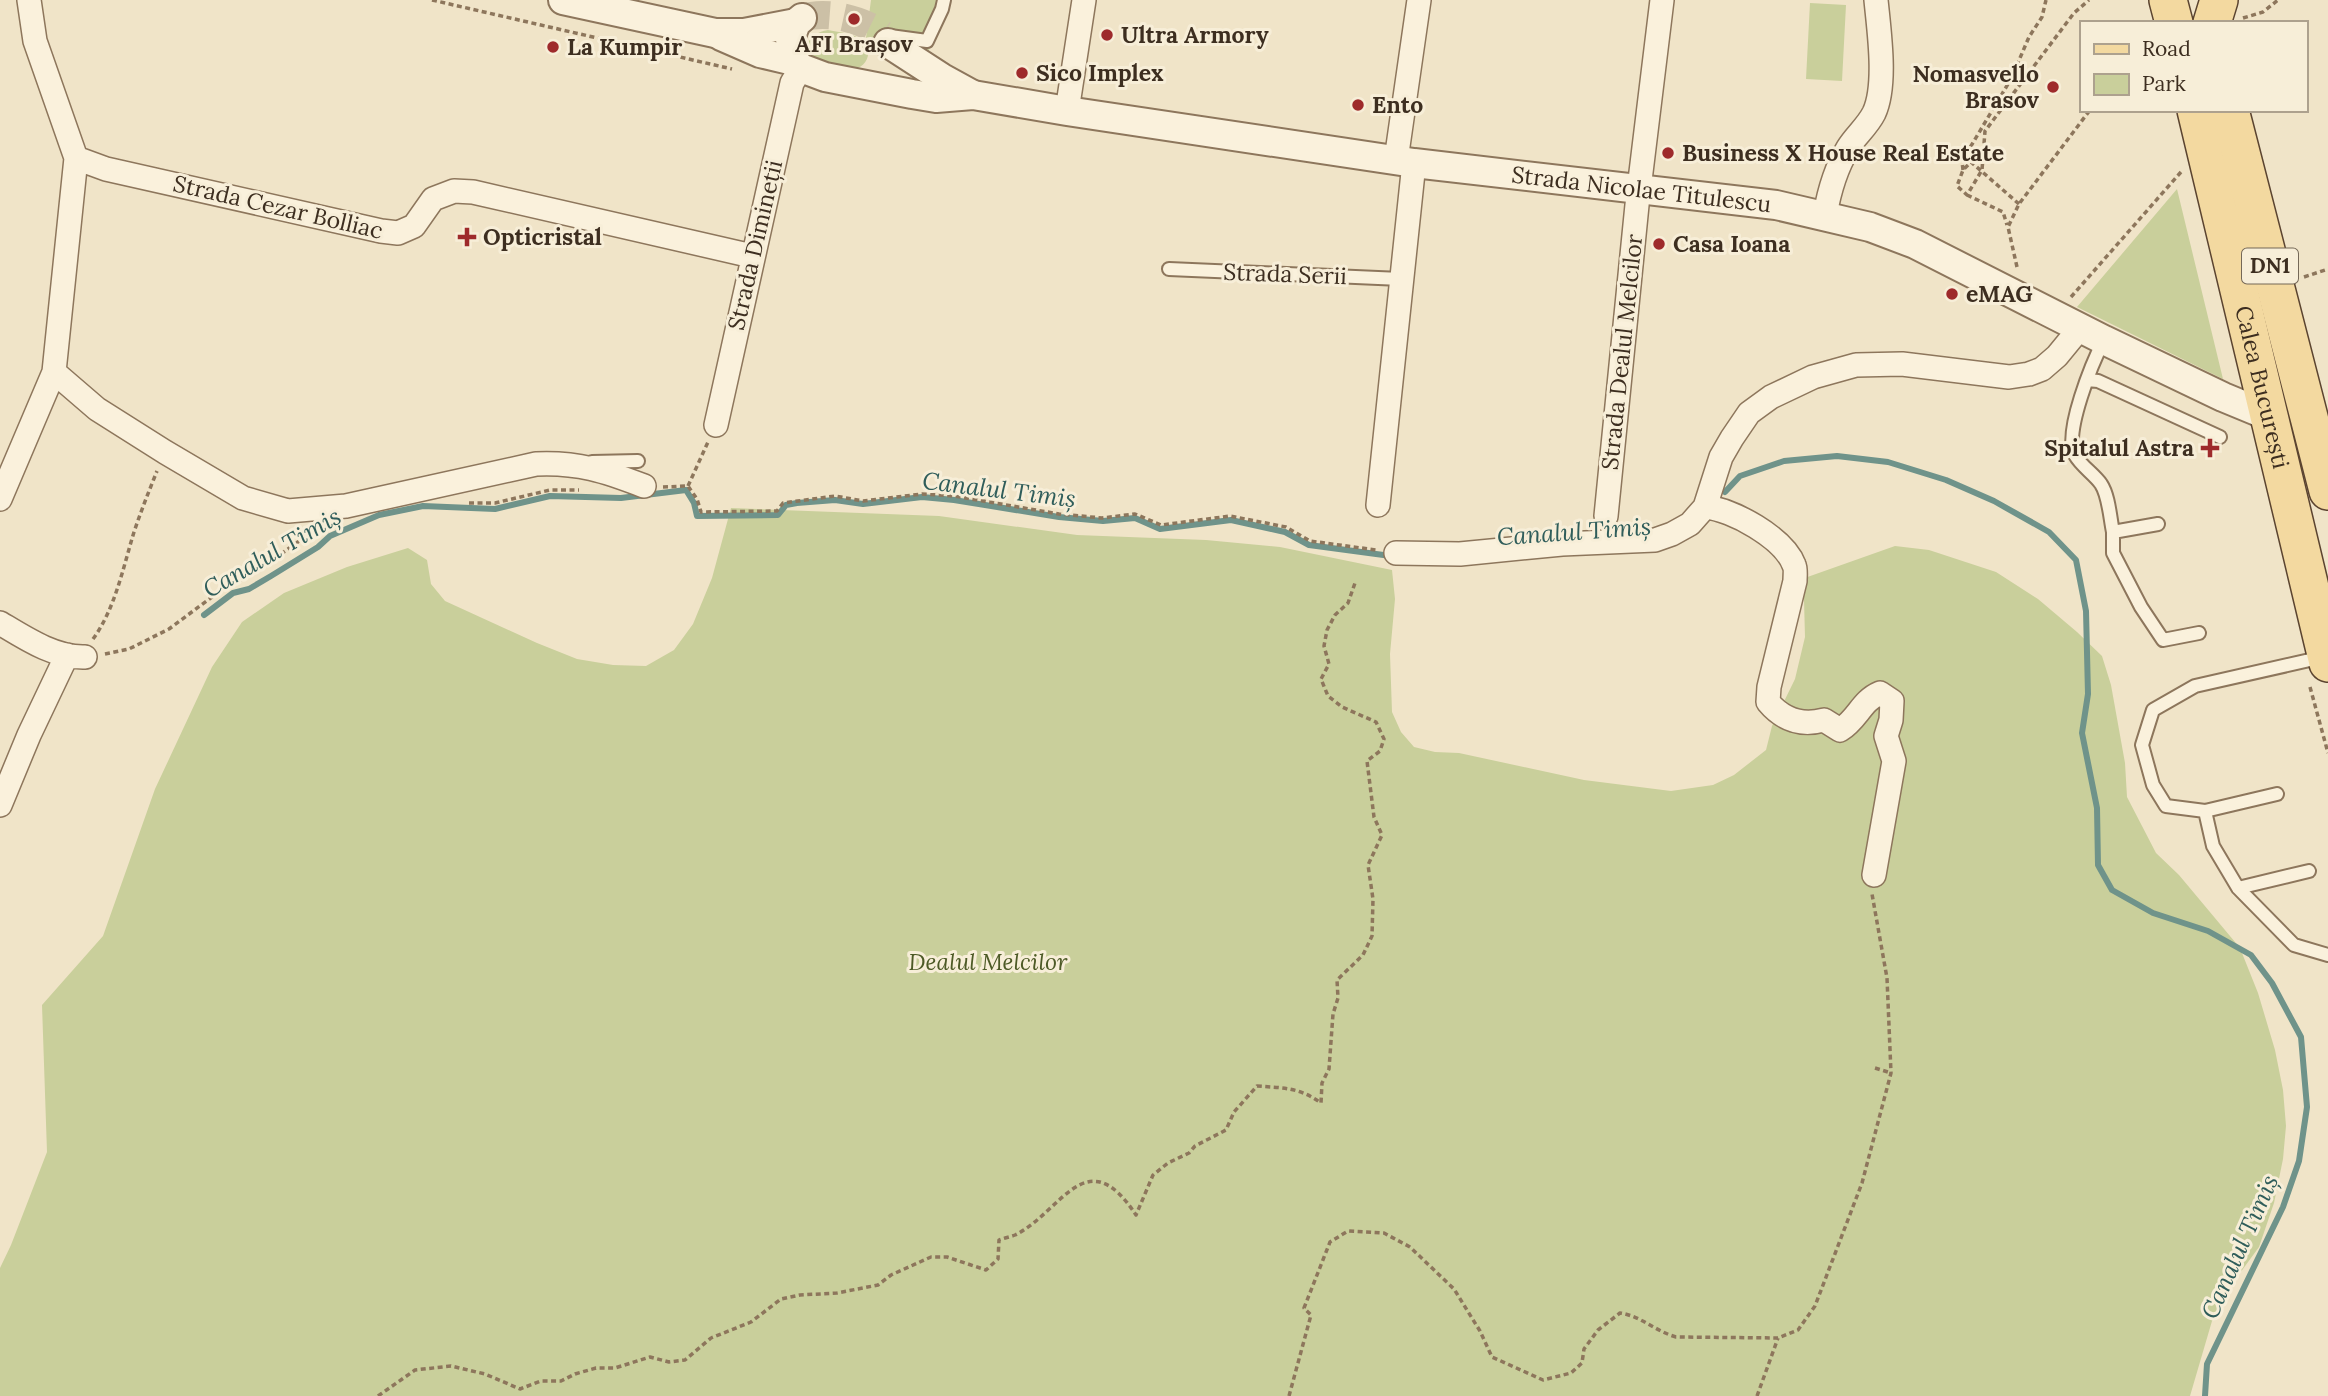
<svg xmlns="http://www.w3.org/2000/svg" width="2328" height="1396" viewBox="0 0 2328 1396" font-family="Lora,serif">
	<rect width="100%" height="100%" fill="#f0e4c8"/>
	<!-- green -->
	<path fill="#c9cf9b" d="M871,0H936L929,51L866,38Z
		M1810,3L1846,5L1842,81L1806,79Z
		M828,30C838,32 852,33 860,39C877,51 865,73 846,69C835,68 823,67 814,59C799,45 813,32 828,30Z
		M2177,189L2223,379L2077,307Z
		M731,508L939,516L1077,535L1206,540L1280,547L1392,570L1395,599L1390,654L1392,712L1401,732L1414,747L1435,752L1459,753L1584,780L1671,791L1713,785L1734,775L1766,750L1772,726L1795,679L1805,637L1804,600L1799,580L1895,546L1929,550L1996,572L2038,599L2077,632L2102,656L2111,685L2125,763L2127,797L2156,853L2179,875L2240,948L2258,993L2275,1050L2283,1090L2286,1126L2283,1159L2274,1203L2259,1247L2232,1284L2212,1321L2190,1396H0V1268L11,1245L47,1152L42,1005L103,936L155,789L212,667L242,622L284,593L347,567L408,548L427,560L431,584L445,601L537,643L577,659L613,665L646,666L674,650L693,624L712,578Z"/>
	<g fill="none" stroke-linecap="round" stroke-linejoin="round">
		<!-- stream -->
		<path stroke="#6f938a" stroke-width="6" d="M1725,492L1740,476L1784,461L1837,456L1888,462L1946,480L1994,501L2049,532L2076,560L2086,611L2088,694L2082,733L2097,808L2098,865L2112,890L2153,913L2208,931L2251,955L2272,983L2301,1037L2307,1107L2299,1161L2283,1207L2207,1364L2205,1396
			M204,615L233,593L249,589L271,576L318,547L330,536L379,515L423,506L495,509L550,496L621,498L686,490L694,503L697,516L778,515L786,505L797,503L835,500L863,504L922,497L954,500L1059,517L1103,521L1135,518L1160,529L1231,520L1285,532L1309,545L1391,556"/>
		<!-- tertiary-tunnel -->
		<path stroke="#ccc0a6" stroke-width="28" stroke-dasharray="28 14" stroke-linecap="butt" d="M802,18C827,10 861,19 883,34"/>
		<!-- service casing -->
		<g stroke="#8d765c" stroke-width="16">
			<path id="service" d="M890,36L927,41L942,9L944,0
				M1169,269L1401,279
				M2104,340C2093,361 2063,433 2075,455C2081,466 2094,474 2101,484C2109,496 2110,518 2113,532
				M2087,380L2098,381L2220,437
				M592,462L638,461
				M2158,524L2113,532V553L2141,607L2163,640L2199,633
				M2277,794L2205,811L2166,806L2153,785L2142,745L2153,710L2195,686L2323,657
				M2205,811L2213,846L2238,888L2294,945L2328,955
				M2238,888L2309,871"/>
		</g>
		<!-- minor casing -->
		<g stroke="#8d765c" stroke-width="26">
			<path id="minor" d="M1067,111L1084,0
				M76,158L106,169L381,231L398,233L414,226L433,199L454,191L473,192L752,256
				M1396,160L1419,0
				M1825,215C1829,192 1836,168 1848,148C1855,136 1867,127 1874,113C1887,85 1879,31 1876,0
				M54,372L97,409L165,452L243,498L288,511L346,506L536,464C578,462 605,471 644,486
				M716,425L792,83L801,68
				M0,499L54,372L76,158L35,41L29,0
				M1378,505L1414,163
				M1705,507C1732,509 1784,538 1794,565C1796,569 1795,576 1795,581L1769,687L1768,702C1783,720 1802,726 1824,720L1840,730C1858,719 1861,701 1880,693L1892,701L1891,720L1886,736L1894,761L1874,875
				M1606,516L1637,205L1662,0
				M1396,553L1460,554L1562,544L1655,540L1672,534L1690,524L1705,507L1721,457L1732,438L1749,413L1771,397L1813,377L1856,365L1902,364L2009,377L2029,374L2042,369L2057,356L2080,328
				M0,623C25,638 55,658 85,657
				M0,805L29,735L67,655"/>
		</g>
		<!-- tertiary casing -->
		<g stroke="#8d765c" stroke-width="32">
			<g id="tertiary">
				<path d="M563,0L715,33H744L796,23"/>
				<path id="s1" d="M802,18L796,23L790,39L794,61L801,68L825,77L912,94L936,98L973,95L1067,111L1414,163L1776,205L1870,227L1915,244L2104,340L2223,397L2269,416"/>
				<path d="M721,36L760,53L794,61"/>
				<path d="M888,43L942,78L973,95"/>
			</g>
		</g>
		<!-- primary casing -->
		<g stroke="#5b4430" stroke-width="40">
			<g id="primary">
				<path d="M2168,0L2174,23"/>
				<path d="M2212,23L2219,0"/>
				<path id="s2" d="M2196,110L2328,663"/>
				<path d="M2230,110L2328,491"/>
			</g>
		</g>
		<!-- path -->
		<path stroke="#8d765c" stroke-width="3.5" stroke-dasharray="5 3.5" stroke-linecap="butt" d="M432,0L732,69
			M2243,18L2263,12L2278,0
			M1963,170L1962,161L2011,79L2029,37L2042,17L2046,0
			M1967,195L2003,212L2007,225
			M2019,204L1971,162L1963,170L1957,186L1967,195L1982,170L1985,131L2074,13L2089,0
			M2017,267L2008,227L2019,204L2090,110
			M2304,277L2328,269
			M2071,297L2181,172
			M688,486L708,442
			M663,487L688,486L697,499L701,512L777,511L783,503L835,496L863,501L922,494L954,496L1059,514L1102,518L1135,514L1161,525L1230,516L1286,527L1310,541L1376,550
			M469,503H495L550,490H579
			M93,639C115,609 123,568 134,532C141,511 149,491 157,471
			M105,654L129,649L169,629L216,594L263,567L313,531
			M2310,687L2328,753
			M1875,1068L1891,1073
			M378,1396L415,1370L451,1366L485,1374L520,1389L541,1381H561L575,1374L596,1368H615L650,1357L669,1362L685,1360L711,1338L751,1322L781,1299L800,1295L837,1293L878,1285L891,1275L931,1257H947L986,1270L998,1259L999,1240C1004,1238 1010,1237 1015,1235C1062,1212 1086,1139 1136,1215L1153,1175L1168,1163L1189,1153L1195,1146L1226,1130L1234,1112L1257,1086C1283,1088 1299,1087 1321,1103L1322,1083L1329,1069L1333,1014L1338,998L1337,980L1363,955L1372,936L1373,899L1368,865L1382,835L1374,817L1367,761L1380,751L1384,739L1376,722L1342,707L1328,696L1321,679L1329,664L1324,646L1327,630L1335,615L1348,603L1355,583
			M1289,1396L1311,1315L1304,1308L1330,1242L1348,1231L1384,1233L1410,1247L1454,1289L1480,1331L1492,1357L1543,1380L1571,1373L1582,1363L1584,1349L1598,1330L1620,1313C1641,1316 1655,1331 1676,1337L1778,1338L1798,1330L1815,1306L1862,1183L1891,1073L1887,978L1872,894
			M1757,1396L1778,1338"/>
		<!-- service -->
		<use href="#service" stroke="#faf1dc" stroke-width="12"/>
		<!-- minor -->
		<use href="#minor" stroke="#faf1dc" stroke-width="23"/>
		<!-- tertiary -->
		<use href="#tertiary" stroke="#faf1dc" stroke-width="28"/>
		<!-- primary -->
		<use href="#primary" stroke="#f3d9a0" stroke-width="37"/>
	</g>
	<!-- markers -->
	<g fill="#9e2a2b" stroke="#f7eed8" stroke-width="2.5">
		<circle cx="854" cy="19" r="7"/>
		<circle cx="1107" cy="35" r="7"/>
		<circle cx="553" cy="47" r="7"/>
		<circle cx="1022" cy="73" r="7"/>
		<circle cx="2053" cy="87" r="7"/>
		<circle cx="1358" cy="105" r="7"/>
		<circle cx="1668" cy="153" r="7"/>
		<path d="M463.5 226.5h7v7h7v7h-7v7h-7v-7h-7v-7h7z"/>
		<circle cx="1659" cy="244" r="7"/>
		<circle cx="1952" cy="294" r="7"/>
		<path d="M2206.5 437.5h7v7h7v7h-7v7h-7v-7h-7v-7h7z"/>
	</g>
	<g text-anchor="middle" stroke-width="6" stroke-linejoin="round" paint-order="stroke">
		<!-- shield labels -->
		<rect fill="#f7eed8" stroke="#756857" stroke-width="2" x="2242" y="248.5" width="56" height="35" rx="5"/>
		<g font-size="21" font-weight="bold" fill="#3d2e20">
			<text x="2270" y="273">DN1</text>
		</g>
		<!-- poi labels -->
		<g font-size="23" font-weight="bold" fill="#3d2e20" stroke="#f7eed8" text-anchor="start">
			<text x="1121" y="43">Ultra Armory</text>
			<text x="854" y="52" text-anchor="middle">AFI Brașov</text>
			<text x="567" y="55">La Kumpir</text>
			<text x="1036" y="81">Sico Implex</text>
			<text x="2039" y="82" text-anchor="end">Nomasvello<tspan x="2039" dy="26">Brasov</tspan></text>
			<text x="1372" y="113">Ento</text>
			<text x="1682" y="161">Business X House Real Estate</text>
			<text x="483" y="245">Opticristal</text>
			<text x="1673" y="252">Casa Ioana</text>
			<text x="1966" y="302">eMAG</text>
			<text x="2194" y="456" text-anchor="end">Spitalul Astra</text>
		</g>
		<!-- street labels -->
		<g font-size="23" fill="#3d2e20" stroke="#f7eed8">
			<text dy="8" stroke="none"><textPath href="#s1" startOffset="908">Strada Nicolae Titulescu</textPath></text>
			<text transform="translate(278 207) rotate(13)" y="8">Strada Cezar Bolliac</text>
			<text transform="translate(755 245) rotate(-77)" y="8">Strada Dimineții</text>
			<text transform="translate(1285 274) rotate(2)" y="8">Strada Serii</text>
			<text transform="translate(1622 352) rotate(-84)" y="8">Strada Dealul Melcilor</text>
			<text dy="8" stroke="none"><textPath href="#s2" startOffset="285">Calea București</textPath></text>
		</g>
		<!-- park labels -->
		<g font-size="23" font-style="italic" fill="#4d5a26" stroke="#f7eed8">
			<text x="988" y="970">Dealul Melcilor</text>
		</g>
		<!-- water labels -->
		<g font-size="24" font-style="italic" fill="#2f5d5a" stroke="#f7eed8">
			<text transform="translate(999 490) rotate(7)" y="8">Canalul Timiș</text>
			<text transform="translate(1574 532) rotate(-4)" y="8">Canalul Timiș</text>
			<text transform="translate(272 553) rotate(-30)" y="8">Canalul Timiș</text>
			<text transform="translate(2240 1247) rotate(-66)" y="8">Canalul Timiș</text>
		</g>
	</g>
	<!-- legend -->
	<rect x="2080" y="21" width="228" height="91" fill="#f7eed8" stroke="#ada18e" stroke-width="2"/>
	<rect x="2094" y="44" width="35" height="10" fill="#f3d9a0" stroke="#ada18e" stroke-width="2"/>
	<text x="2142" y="56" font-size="21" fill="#3d2e20">Road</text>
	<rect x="2094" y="74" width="35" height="21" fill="#c9cf9b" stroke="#ada18e" stroke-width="2"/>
	<text x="2142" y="91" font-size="21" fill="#3d2e20">Park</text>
</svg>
